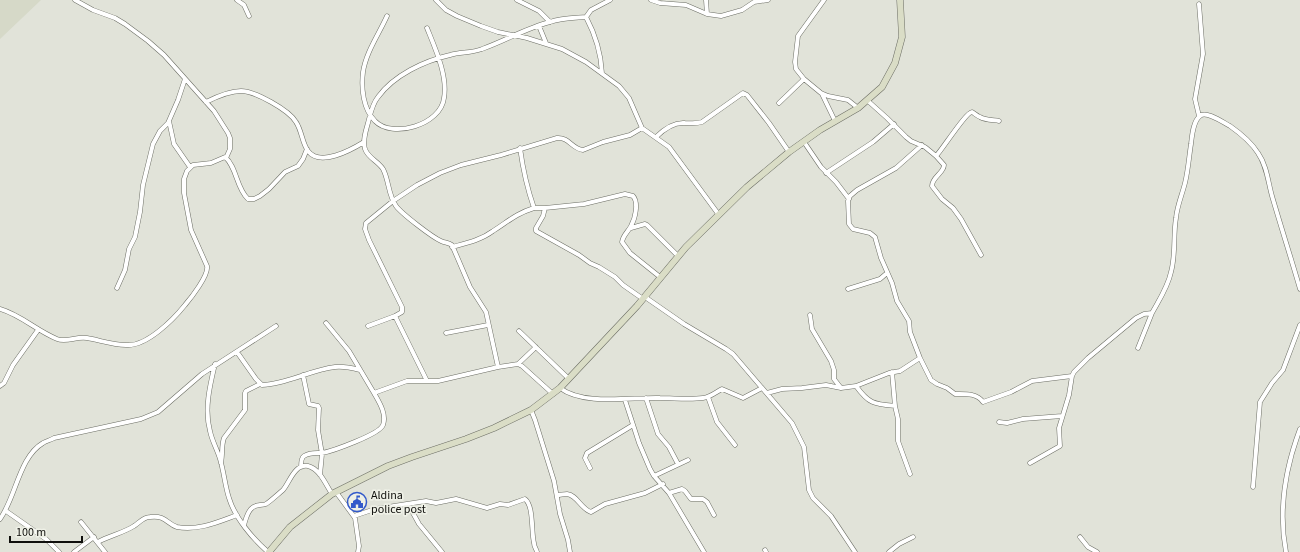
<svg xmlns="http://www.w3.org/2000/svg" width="1300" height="552" viewBox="0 0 1300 552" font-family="'Source Sans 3',sans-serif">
	<rect width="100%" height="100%" fill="#e1e3d9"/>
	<!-- built -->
	<path fill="#d6d9c8" d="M0,0H41L0,39Z"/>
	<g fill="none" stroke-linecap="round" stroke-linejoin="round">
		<!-- street casing -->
		<g stroke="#6c6e65" stroke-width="5">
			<path id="street" d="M75,0L93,10L115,18L125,24L148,41L164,55L214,111L228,133L230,138V149L226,158
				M237,0L244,5L249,16
				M436,0L446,10L457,16L481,26L498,32L527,38L562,49L586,62L619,86L629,98L642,128L669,147L719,215
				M517,0L539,11L550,22
				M651,0L660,3L686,5L707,14L721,16L742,10L754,2L768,0
				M706,0L707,14
				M824,0L798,36L795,62L796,69L804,79L821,93L828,96L848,100L858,108
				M387,16C379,34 366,52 363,72C361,88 363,109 375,121C392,139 441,125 444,98C448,76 435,48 427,28
				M586,17C595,34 601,53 602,73
				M586,17L591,10L610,0
				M539,26L546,43
				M822,94L835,121
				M868,101L887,118L906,137L911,141L925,147L936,156L944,165C944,173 932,177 932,186L942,199L953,208L961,219L981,255
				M206,102C216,97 229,91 241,91C255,91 289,110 296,122C302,131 302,143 308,151C320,167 351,150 364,142
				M779,103L804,79
				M1199,116L1195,99L1203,54L1199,4
				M169,121L174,144L190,167
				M656,137C664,129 674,122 685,123C691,123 696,124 702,122L743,93L747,95L769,123L789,152
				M804,142L821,167L836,182L849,199
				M520,148C523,170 527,188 534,208H545L543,216L536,228V231L579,255L590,263L599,267L615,277L623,285L643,299
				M936,156C942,150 966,112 972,112C974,113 977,116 980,117C985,120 993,120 999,121
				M826,173L873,142L894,124
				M545,208L584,204L625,194L633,196C639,203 635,219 631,226C628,232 623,235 622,242L630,253L660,277
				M631,228L645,224L647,225L678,256
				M452,247C467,243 481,240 493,231C509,221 515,214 534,208
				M117,288L125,270L129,249L135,237L140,212L143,185L153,144L160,131L168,123L178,100L185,79
				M848,289L880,279L887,273
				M645,297L684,324L726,349L733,354L792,423L804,447L809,490L813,498L831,516L855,552
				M0,309C21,315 37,331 57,339C67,343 76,336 87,338C99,340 113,345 126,345C146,347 173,320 185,305C191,298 209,275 207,266L191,230L184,193V179L187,171L193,165L211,163L225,157C237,167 236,188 248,199H254L260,196L269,189L285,172L298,166L303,159L307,149
				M810,315L812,329L831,361L834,370V379L841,388
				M395,316L402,312V307L369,240L365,229L366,223L393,201L417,185L440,173L461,165L501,155L557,138C569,137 572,149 583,150L603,142L630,135L642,128
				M326,323L349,351L374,393L407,381H438L498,367L518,364L522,366L553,394
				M368,326L395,316L427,381
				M519,331L568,378
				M446,333L488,325
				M1138,348L1152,313
				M237,352L256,379L262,385C287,384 310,370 335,367C343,366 352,368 360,370
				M920,358L931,380L937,384L947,388L955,394C965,394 977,393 983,402L1011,392L1032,381L1072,376L1074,372L1088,358L1136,318L1144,314L1152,313C1159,300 1168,287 1171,272C1176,254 1173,236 1176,218C1177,206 1182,195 1185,183C1188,171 1189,157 1191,144C1192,136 1193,121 1200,116C1206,110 1224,123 1230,126C1240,133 1251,142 1258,153C1267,166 1268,182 1272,196C1281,227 1291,258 1300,289
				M215,364C210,385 204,409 210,431C212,441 217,449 220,459C224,472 225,486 229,498C235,518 253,539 268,552
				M518,364L536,347
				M498,367L486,312L470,287L452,245C448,242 445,243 441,241C432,237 402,214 396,206C388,195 389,180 383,169C378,161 368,158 365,149C362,139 367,128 369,119C371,111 373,103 378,97C394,75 424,61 450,55C461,52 472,53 482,49C505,41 526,28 550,22C561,18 574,18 586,17
				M892,372L895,406
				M303,375L309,404L318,406L319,408L318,430L322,454L320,475
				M0,386L4,383L13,365L38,330
				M856,386L889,373L900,371L920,358L910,332L909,321L897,301L892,283L881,258L875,237L870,233L853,229L849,224L848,201L850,196L857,190L896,168L922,145
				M560,388C584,406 631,397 660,398C674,398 689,400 703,398C711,397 716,392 722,389L743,398L762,388
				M767,393L782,389L802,388L826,385L841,388L856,386C869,404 874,404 895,406L898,419V441L910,474
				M708,397L717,422L735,445
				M646,398L658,434L669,447L678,464
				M625,400L639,443L650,469L654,476L669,493L704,552
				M531,410L535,420L554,481L560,514L568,540L570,552
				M999,422L1007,423L1023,419L1062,416
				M221,463C223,454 221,446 224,438L245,410V393L246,391L260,384
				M1030,463L1060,446L1059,428L1069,395L1072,376
				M301,467C301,463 301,458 304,456C310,452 316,453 322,453C333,451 380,434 383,425C387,414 379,402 374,393
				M590,468L585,458L587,453L633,425
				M654,476L688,460
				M1253,487L1260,402L1272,383L1283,370L1300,325
				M336,492L355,518L359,546L358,552
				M669,493L682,489L685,491L691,499H703L707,502L714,515
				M557,495C560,495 564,494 567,494C577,495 581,509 591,512L605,504L645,493L663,484
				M408,504L419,524L442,552
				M6,511L46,539L59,552
				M354,516L375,509L426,501L436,503L456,499L487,508L500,504L508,505L525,499C534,506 531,532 534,543C534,547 536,548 537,552
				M0,519C16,497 19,457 43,443C46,441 51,440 54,438L141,419L158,412L202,374L276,326
				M81,522L105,552
				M244,525C246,519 247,512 252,508C256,504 261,506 266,504C272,500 278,494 283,490C290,482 294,464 308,466C320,469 326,485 332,494
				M1080,537L1088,547L1097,552
				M98,542C109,536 123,533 134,526C139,523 143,517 150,517C166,515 167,524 177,527C198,531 218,522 237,515
				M765,550L766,552
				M74,552L94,537
				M889,552L899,544L913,537
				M1286,552C1278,510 1285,469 1300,429"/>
		</g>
		<!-- secondary casing -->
		<g stroke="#6c6e65" stroke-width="7">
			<path id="secondary" d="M269,552L290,527L332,494L388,466L412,457L466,439L494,428L531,410L560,388L637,306L686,247L747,187L789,152L820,130L858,108L882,87L895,63L902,37L900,0"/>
		</g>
		<!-- street -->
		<use href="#street" stroke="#fff" stroke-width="4"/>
		<!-- secondary -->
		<use href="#secondary" stroke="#daddc6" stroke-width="6"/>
	</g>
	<!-- icons -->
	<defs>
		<g id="civic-ring" transform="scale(1)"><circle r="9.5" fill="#eef0e6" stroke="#335aca" stroke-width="1.5"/><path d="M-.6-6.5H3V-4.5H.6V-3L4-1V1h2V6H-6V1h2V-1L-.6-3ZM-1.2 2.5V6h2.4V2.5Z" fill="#335aca"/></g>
	</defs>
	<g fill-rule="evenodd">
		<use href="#civic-ring" x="357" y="502"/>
	</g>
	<g text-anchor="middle" stroke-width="3.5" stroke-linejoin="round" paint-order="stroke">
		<!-- poi labels -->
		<g font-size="12" fill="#0f0f0c" stroke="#eef0e6" text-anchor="start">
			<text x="371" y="499">Aldina<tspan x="371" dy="14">police post</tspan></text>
		</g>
	</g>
	<!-- scale -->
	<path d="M10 536v6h72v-6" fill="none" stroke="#0f0f0c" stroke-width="2"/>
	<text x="16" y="536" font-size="12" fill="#0f0f0c" stroke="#eef0e6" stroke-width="3" paint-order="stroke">100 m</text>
</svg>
